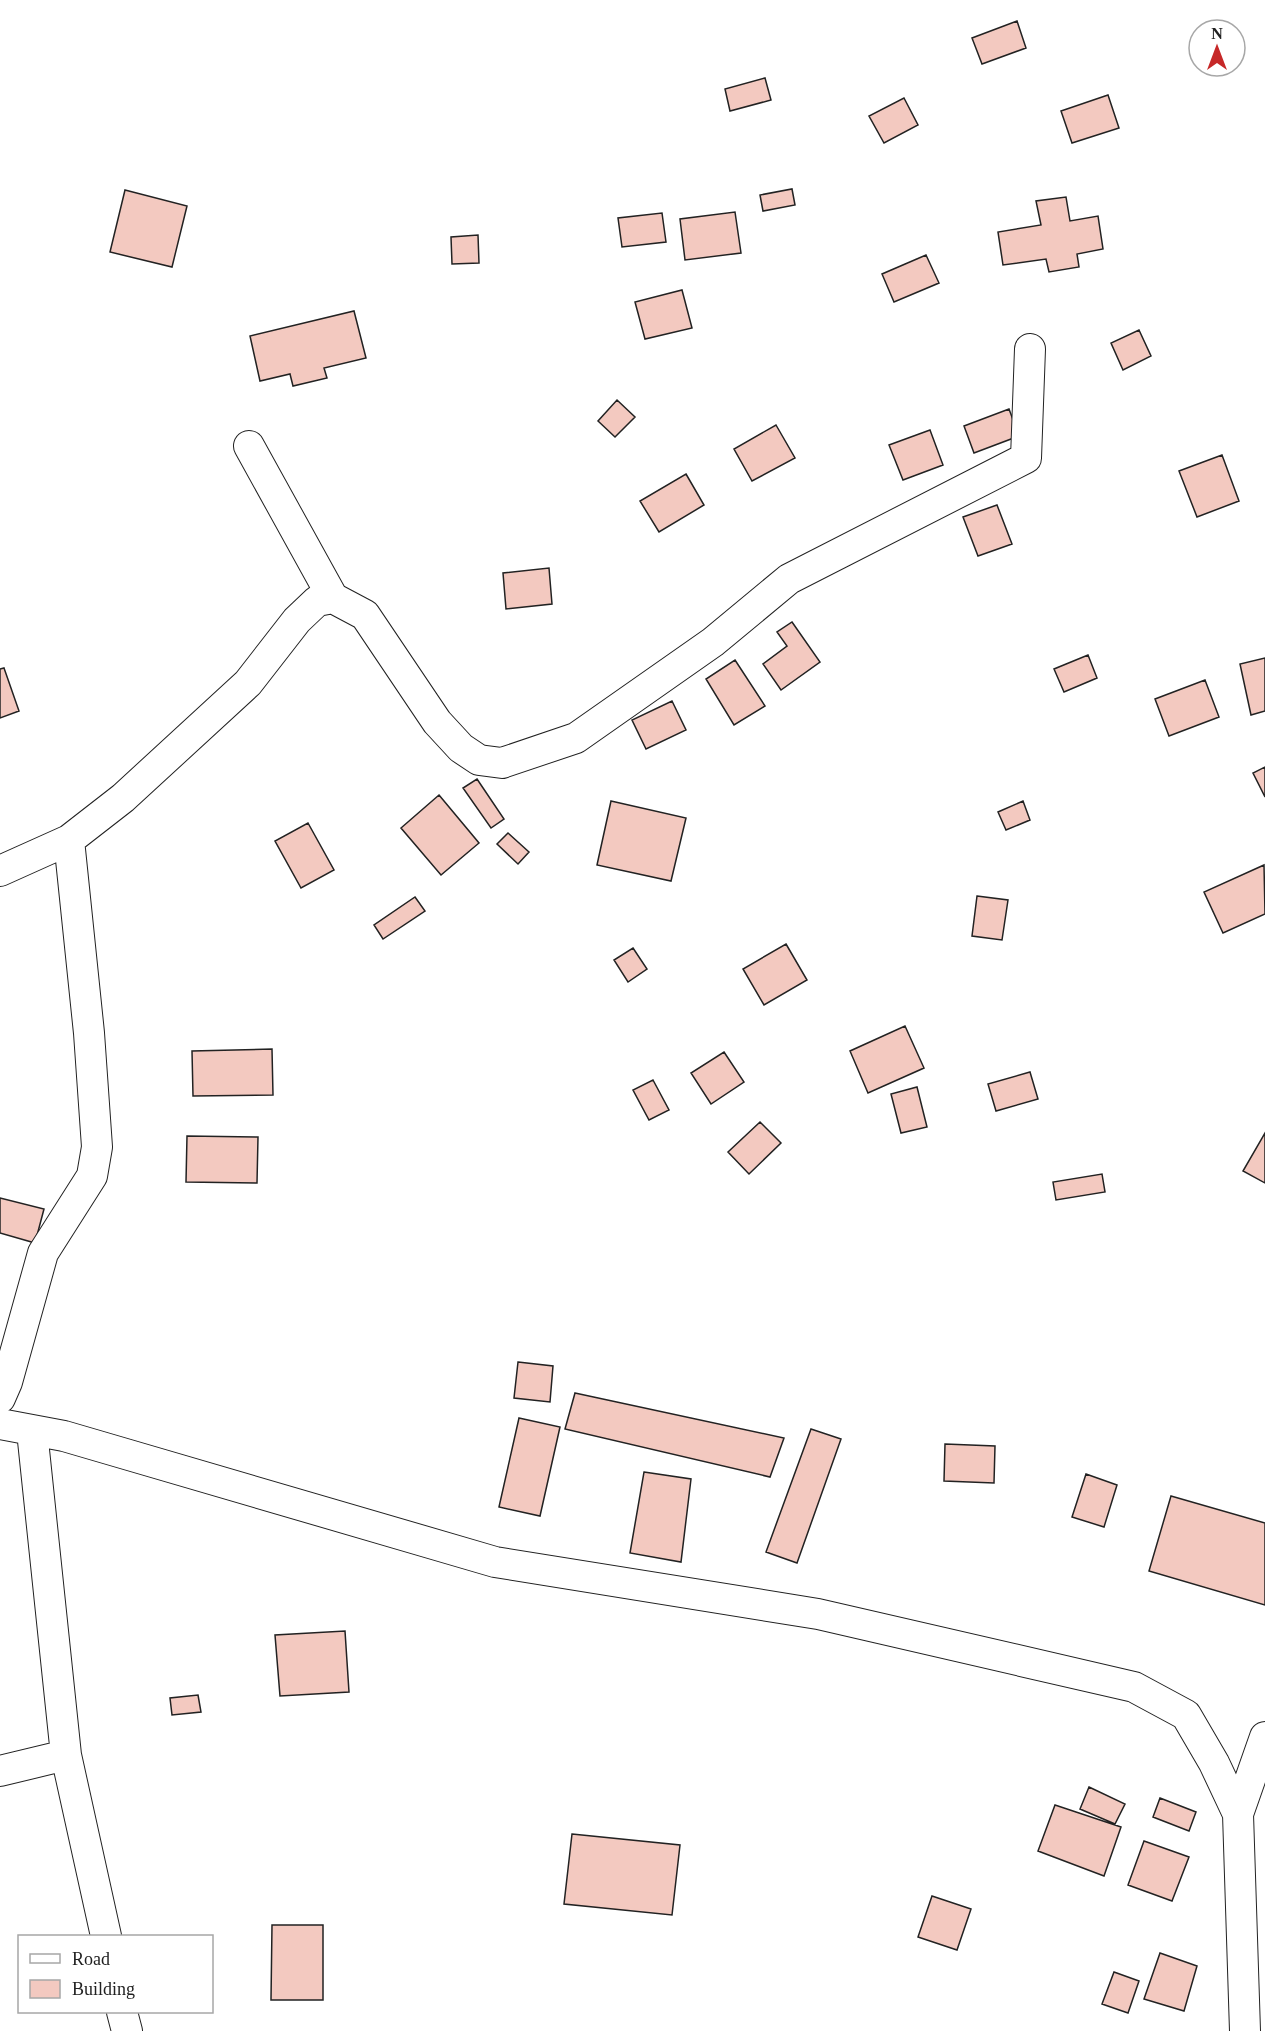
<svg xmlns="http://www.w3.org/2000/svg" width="1265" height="2031" viewBox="0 0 1265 2031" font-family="Georgia,serif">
	<rect width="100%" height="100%" fill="#fff"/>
	<!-- building -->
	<path fill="#f3c9c0" stroke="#222" stroke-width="1.5" d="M1017,21L1026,48L982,64L972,38Z
		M765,78L771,100L730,111L725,89Z
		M1108,95L1119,128L1072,143L1061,111Z
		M904,98L918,125L884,143L869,116Z
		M792,189L795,205L763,211L760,195Z
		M125,190L187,206L172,267L110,252Z
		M1066,197L1070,221L1098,216L1103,249L1077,254L1079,267L1049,272L1046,259L1003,265L998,232L1041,225L1036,201Z
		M735,212L741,253L685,260L680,219Z
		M662,213L666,242L622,247L618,218Z
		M478,235L479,263L452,264L451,237Z
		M926,255L939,283L894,302L882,274Z
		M682,290L692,328L645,339L635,302Z
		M354,311L366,358L324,368L327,378L293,386L290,374L260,381L250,336Z
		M1139,330L1151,356L1123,370L1111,343Z
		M617,400L635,417L615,437L598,421Z
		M1009,409L1019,436L974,453L964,426Z
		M776,425L795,458L752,481L734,449Z
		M930,430L943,465L903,480L889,445Z
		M1222,455L1239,501L1197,517L1179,471Z
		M686,474L704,505L659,532L640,501Z
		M997,505L1012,544L978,556L963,517Z
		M549,568L552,604L506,609L503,573Z
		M792,622L820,662L781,690L763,664L787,646L777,632Z
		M1088,655L1097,678L1064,692L1054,669Z
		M1265,658V711L1251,715L1240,664Z
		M735,660L765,706L734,725L706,679Z
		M4,668L19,711L0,718V669Z
		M1205,680L1219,717L1169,736L1155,699Z
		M672,701L686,730L646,749L632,720Z
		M1265,767V797L1253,773Z
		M477,779L504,819L491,828L463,788Z
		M439,795L479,843L441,875L401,828Z
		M611,801L686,818L671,881L597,865Z
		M1023,801L1030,820L1006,830L998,812Z
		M308,823L334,870L301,888L275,841Z
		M508,833L529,852L518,864L497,844Z
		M1264,865L1265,914L1223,933L1204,892Z
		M977,896L1008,900L1002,940L972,936Z
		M415,897L425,911L383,939L374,925Z
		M786,944L807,980L764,1005L743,969Z
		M633,948L647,969L628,982L614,960Z
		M905,1026L924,1068L868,1093L850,1051Z
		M272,1049L273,1095L193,1096L192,1051Z
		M724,1052L744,1082L711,1104L691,1073Z
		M1030,1072L1038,1099L996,1111L988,1084Z
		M653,1080L669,1110L649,1120L633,1090Z
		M917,1087L927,1127L901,1133L891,1094Z
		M760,1122L781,1143L749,1174L728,1152Z
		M1265,1133V1183L1243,1171Z
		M187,1136L258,1137L257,1183L186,1182Z
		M1102,1174L1105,1192L1056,1200L1053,1182Z
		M0,1198L44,1209L35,1243L0,1233Z
		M518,1362L553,1366L550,1402L514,1398Z
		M575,1393L784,1438L770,1477L565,1429Z
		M519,1418L560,1427L540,1516L499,1507Z
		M811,1429L841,1439L797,1563L766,1552Z
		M945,1444L995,1446L994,1483L944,1481Z
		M644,1472L691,1479L681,1562L630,1553Z
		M1086,1474L1117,1485L1104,1527L1072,1517Z
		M1171,1496L1265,1523V1605L1149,1571Z
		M345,1631L349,1692L280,1696L275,1635Z
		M198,1695L201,1712L172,1715L170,1698Z
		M1089,1787L1125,1804L1115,1824L1080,1809Z
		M1160,1798L1196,1812L1189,1831L1153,1817Z
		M1055,1805L1121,1827L1104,1876L1038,1851Z
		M572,1834L680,1845L672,1915L564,1904Z
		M1144,1841L1189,1857L1172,1901L1128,1885Z
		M932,1896L971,1909L957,1950L918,1937Z
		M272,1925H323V2000H271Z
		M1160,1953L1197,1966L1184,2011L1144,1999Z
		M1114,1972L1139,1981L1128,2013L1102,2004Z"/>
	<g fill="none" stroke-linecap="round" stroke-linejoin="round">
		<!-- street casing -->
		<g stroke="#222" stroke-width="32">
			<path id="street" d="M249,446L333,598
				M0,871L69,840L123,798L248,683L297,620L317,601L333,598L365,615L437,722L461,748L479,760L502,763L576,738L713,642L789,579L1026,458L1030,349
				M0,1398L7,1382L43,1253L92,1176L97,1147L89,1033L69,840
				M0,1424L64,1436L495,1562L818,1614L1134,1687L1186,1715L1214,1763L1238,1814L1245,2031
				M32,1431L66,1755L106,1936
				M0,1771L66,1755
				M1238,1814L1265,1737
				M122,2012L127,2031"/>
		</g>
		<!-- street -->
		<use href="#street" stroke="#fff" stroke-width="30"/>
	</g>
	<!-- legend -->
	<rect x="18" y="1935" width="195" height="78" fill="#ffffff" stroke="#a7a7a7" stroke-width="1.5"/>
	<rect x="30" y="1954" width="30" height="9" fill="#ffffff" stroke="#a7a7a7" stroke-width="1.5"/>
	<text x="72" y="1965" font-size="18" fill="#222222">Road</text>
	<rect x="30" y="1980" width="30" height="18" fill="#f3c9c0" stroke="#a7a7a7" stroke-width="1.5"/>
	<text x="72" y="1995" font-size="18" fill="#222222">Building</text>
	<!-- north arrow -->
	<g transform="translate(1217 48)"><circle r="28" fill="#ffffff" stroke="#a7a7a7" stroke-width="1.5"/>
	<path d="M0-4.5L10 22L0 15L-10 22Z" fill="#c62828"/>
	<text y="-9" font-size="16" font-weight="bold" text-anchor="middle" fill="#222222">N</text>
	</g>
</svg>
